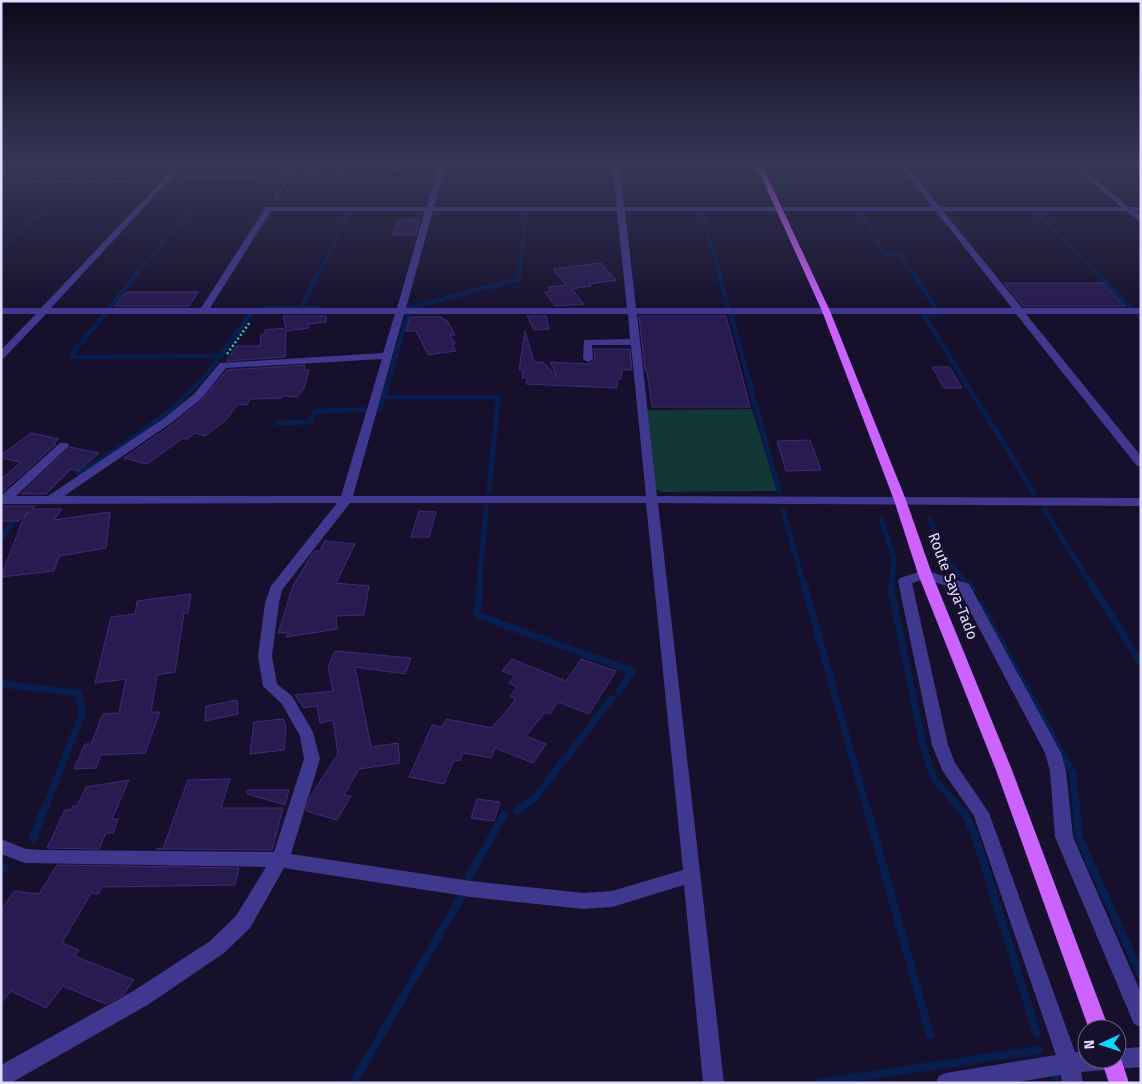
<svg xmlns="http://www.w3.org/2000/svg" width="1142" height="1084" viewBox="0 0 1142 1084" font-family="'Fira Sans',sans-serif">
	<rect width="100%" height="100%" fill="#16102d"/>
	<!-- green -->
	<path fill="#123737" d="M752,409L777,491L663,492L656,489L647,410Z"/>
	<!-- water -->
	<path fill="#081e4e" d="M490,163H516L126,180H1L127,179Z"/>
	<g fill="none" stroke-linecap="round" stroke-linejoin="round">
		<!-- stream-far4 -->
		<path stroke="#081e4e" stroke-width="3" d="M688,163L700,208
			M987,163L1032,208
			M355,166L423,163
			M176,174L343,167
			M1,177L165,175
			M83,177L99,163
			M352,208L369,172
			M526,208L530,164
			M702,211L719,273
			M860,211L885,254H900L912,273
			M1035,211L1096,273
			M1,248L74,184
			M138,273L216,179
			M319,273L350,211
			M520,273L526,211"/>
		<!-- stream-far3 -->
		<path stroke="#081e4e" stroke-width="4.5" d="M718,271L728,308
			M912,271L936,308
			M1095,271L1132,309
			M110,307L139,271
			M264,308H320
			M301,308L319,271
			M409,308L519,279L520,271
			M731,314L757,411
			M940,314L924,315L983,411
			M1136,314L1141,318
			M104,315L71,355L73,357L221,356
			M384,397H498L497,411
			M380,410L408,314
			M170,411L207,374L251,313
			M318,411L364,410"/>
		<!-- stream-far2 -->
		<path stroke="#081e4e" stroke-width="5" d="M757,410L779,491
			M983,410L1034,493
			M277,423L311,422L315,411L364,410
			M78,474L126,443L171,410
			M489,491L497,410
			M1044,509L1092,586
			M783,510L804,586
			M881,519L894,558L891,586
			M930,520L946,560L969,586
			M1,540L8,528L19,516
			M479,586L486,507"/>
		<!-- stream-far1 -->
		<path stroke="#081e4e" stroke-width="7" d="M480,584L477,615L632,671L619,691
			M804,584L866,806
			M892,584L891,590L924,749L934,779L958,806
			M968,584L972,589
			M1091,584L1141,663
			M980,604L1073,774L1076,806
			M1,684L78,693L83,712L46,806
			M523,806L534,799L612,698"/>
		<!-- stream -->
		<path stroke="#081e4e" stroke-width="8" d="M866,805L930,1035
			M957,805L965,814L975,835L1037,1034
			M1076,805L1079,838L1141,975
			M517,810L525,805
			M33,838L46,805
			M1,870L5,867
			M469,876L504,815
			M1056,1079L1057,1083
			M353,1083L463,894
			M818,1083L1039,1050"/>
	</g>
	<!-- building -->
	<path fill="#281b4f" stroke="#402b7c" d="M407,219H420L416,235H392L397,221Z
		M601,263L616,280L589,284L591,286L572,289L584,304L555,306L545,292L551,291L548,287L566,285L553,269Z
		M1004,283H1103L1125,306H1023Z
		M126,292H198L189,306H115Z
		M283,316H326L327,319H325L326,322L308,324L309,328L286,331L285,357L226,361L237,346H260L261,335L265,334V330L286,328Z
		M527,316H546L549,329L534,330Z
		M639,316H726L750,407H652L647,371H645Z
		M410,317H442L444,320H447L455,335H450L455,344H452L456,351L428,355L416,331H406Z
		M525,331L534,362H543L558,378L550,362L589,364L595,359L594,349H630L632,370H622L621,379H618L617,388L526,384L527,378H522L523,370H519Z
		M305,365L304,370H309L304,388L297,397L282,396L281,398L250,399L247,405L238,404L226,420L205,436L195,433L187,439L183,438L147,464L124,458L175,423L203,399L227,370Z
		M932,367H949L962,388H944Z
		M31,433L59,439L53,443L56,444L1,493V479L21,462L1,458V455Z
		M810,440L821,470L786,471L777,441Z
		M70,447L99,453L78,471L71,469L46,494H21Z
		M1,506H35L32,509H62L54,520L110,512L106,548L59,556L54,571L1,577L22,522L28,512L19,521H1Z
		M419,511L436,512L429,537H411Z
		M325,541L355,544L336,583L369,586L364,615L336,616L337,629L286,637L289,633H278L293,586L311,556L315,551H320Z
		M191,594L188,613H184L175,672L157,675L151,712H160L145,753L101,755L96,768L74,769L85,744H91L103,714L119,713L126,679L95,683L111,617L135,614L137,601Z
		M335,651L411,658L405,674L355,667L371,747L398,743L400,763L359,769L344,795L351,796L337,820L306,811L310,797L338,754L333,720L320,723L317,706L304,708L295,695L333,691L328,667Z
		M512,659L566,681L581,659L616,671L589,714L558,702L550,714L545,712L526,736L546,744L533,763L495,748L491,758L463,753L460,761L454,760L444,784L409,777L432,725L442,727L446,719L492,728L516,699L510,696L517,687L509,683L515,676L502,671Z
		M237,700L238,714L205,721L206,706Z
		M283,719L286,727L284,750L250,754L254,722Z
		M230,779L221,808H283L272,850L156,849L163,848L188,780Z
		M129,780L112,819H118L113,833H106L99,849L47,848L65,810H71L73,806H77L86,787Z
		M247,790H289L285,805L247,794Z
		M477,799L500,802L494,821L471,818Z
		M57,865L239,868L235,885L102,887L98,894L91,893L62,943L79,950L75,956L134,980L123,995L106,1004L63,986L46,1008L11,991L1,1003V911L14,891L39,894Z"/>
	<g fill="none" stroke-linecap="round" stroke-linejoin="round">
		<!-- path-far1 -->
		<path stroke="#29c6c4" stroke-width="2" stroke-dasharray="1 2.5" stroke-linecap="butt" d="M350,163L347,168L431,164
			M454,167L551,163
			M182,179L430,168
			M4,182L151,181
			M276,198L292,174"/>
		<!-- path -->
		<path stroke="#29c6c4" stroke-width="2.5" stroke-dasharray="2 2.5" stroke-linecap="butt" d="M227,354L250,322"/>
		<!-- minor -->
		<path fill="#40388f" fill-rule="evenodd" d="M10,163H17L1,174V169Z
			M179,163H185L51,308H201L266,207H427L440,163H446L434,207H617L613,163H619L624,207H932L898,163H904L940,207H1121L1069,163H1076L1129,207H1141V211H1135L1141,216V222L1126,211H943L1022,308H1141V314H1026L1141,456V467L1137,466L1016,314H637L657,496L1141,498V506L658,503L724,1083H703L684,885L612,907L584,909L471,897L284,868L250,928L224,953L149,1004L11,1083H1V1065L135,990L210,941L236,916L266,867L25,863L1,854V839L26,849L43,850L274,852L304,759L300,736L282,704L263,686L258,656L265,603L271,586L337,503L1,504V496L60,443H68L69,445L68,447L16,496H48L166,417L194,394L220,363L383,353L395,314H46L4,358L1,359V350L36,314H1V308H41ZM271,211H425L397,308H210ZM433,211H617L627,308H406ZM625,211H936L1012,308H636ZM404,314H628L630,339L584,340L583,359L588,362L593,359L592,345H631L646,496H353ZM382,359L341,496H64L174,421L202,398L226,368ZM350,503H646L683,870L612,891L584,893L471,881L291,854L320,759L313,732L292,696L277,684L272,656L279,603L282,590Z
			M925,570L969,584L1061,753L1066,771L1073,837L1141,993V1027L1134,1024L1055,837L1050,771L1045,753L959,590L925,579L912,583L948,745L955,763L989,813L1075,1052L1087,1051V1059H1117V1049L1141,1047V1067L1081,1072L1083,1083H1062L1061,1075L1012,1083H936L939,1076L946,1073L1056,1055L974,816L942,770L932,745L898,581L900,578Z"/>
		<!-- major -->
		<path fill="#cd63ff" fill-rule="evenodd" d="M755,163H761L830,311L906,500L932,574L1012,770L1109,1029H1089L996,770L918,574L894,500L822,311Z"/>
		<!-- major-bridge -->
		<path stroke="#cd63ff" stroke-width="19" d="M1111,1059L1119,1083"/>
	</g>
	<!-- sky -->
	<linearGradient id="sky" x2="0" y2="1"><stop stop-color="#0c0919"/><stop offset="0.52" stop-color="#363757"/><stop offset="1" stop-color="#363757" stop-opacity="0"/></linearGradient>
	<rect width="1142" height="314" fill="url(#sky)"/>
	<g text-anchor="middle" stroke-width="4" stroke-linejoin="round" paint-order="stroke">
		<!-- street labels -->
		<g font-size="15" fill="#e2dcff" stroke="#16102d">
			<text transform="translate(953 586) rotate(69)" y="5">Route Saya-Tado</text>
		</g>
	</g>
	<!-- border -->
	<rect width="1142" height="1084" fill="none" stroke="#e2dcff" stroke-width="5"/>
	<!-- north arrow -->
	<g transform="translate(1102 1044) rotate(267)"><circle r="24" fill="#16102d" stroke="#686281"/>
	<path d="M0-4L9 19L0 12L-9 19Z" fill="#08daff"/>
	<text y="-8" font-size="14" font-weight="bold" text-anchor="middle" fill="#e2dcff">N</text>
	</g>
</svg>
